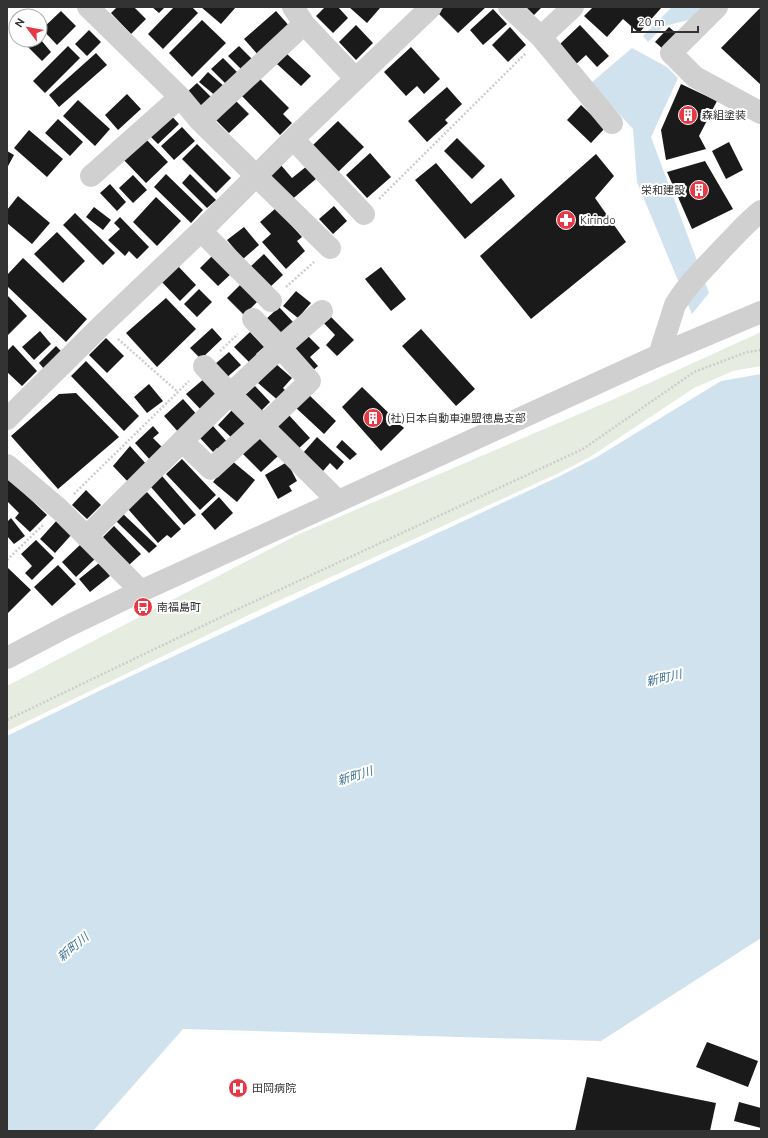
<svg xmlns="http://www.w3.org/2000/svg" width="768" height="1138" viewBox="0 0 768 1138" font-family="Ubuntu,'Noto Sans JP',sans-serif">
	<rect width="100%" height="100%" fill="#fff"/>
	<!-- green -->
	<path fill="#e6ecdf" d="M761,332V366L733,371L694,388L590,457L557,474L278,601L7,731V686L297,535L612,400Z"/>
	<!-- water -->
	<path fill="#cfe2ee" d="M672,7H705L693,19L664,26L648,42L643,36Z
		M632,48L667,67L678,78L651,137L709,293L692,314L637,182L633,129L591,83Z
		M761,374V938L601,1041L183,1029L93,1131H7V736L101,690L558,477L597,457L721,381Z"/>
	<!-- building -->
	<path fill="#1a1a1a" d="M117,7H134L146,19L131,34L111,13Z
		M152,7H165L159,13Z
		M174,7H192L198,13L163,49L148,34Z
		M201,7H236L221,24Z
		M325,7H338L348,18L333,33L316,16Z
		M349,7H379L380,8L367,23Z
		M444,7H486L458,33L438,13Z
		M526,7H542L534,15Z
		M593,7H662L639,33L623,19L607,37L584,16Z
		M761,7V85L721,48Z
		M493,9L507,24L483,45L470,30Z
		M61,11L76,26L57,45L42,29Z
		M276,11L291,28L259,56L244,39Z
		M202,20L226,43L192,77L169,53Z
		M356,25L373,43L356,60L339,42Z
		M580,25L609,56L597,67L586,55L574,66L560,44Z
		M510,27L526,45L508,62L492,45Z
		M669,27L677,34L663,49L655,42Z
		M89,30L101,42L87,56L75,44Z
		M21,40H41L51,52L42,61Z
		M68,46L80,58L45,93L33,81Z
		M239,46L255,62L244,72L228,56Z
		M411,47L440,79L424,94L417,86L406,96L384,72Z
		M96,53L107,65L59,107L49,95Z
		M287,54L311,76L301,86L277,64Z
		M223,58L239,74L228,86L211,69Z
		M208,72L226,88L217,97L199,82Z
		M259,78L289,108L283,114L292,123L280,135L241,95Z
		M197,83L214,100L203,111L186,93Z
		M681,84L717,101L699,136L706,149L666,160L661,130Z
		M447,87L462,104L445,120L448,123L427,142L408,121Z
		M127,94L141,109L118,130L105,115Z
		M233,98L249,114L229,133L214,118Z
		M78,100L110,129L95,146L63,116Z
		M581,105L605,128L591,143L567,120Z
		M167,111L179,124L158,144L146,132Z
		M58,119L83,142L70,156L45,133Z
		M338,121L364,147L337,173L312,146Z
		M182,127L195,141L174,160L161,146Z
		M29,130L63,159L47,177L14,148Z
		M143,136L168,162L146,183L121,157Z
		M457,138L485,166L472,179L444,151Z
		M729,142L743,170L726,179L712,151Z
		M197,144L231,178L216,193L182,159Z
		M7,151L14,155L7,168Z
		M370,153L391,177L367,198L346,175Z
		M596,154L614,176L595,198L626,242L531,319L480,256Z
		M705,161L733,209L692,229L667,172Z
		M436,163L471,204L501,178L515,196L465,239L415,180Z
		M280,164L292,178L307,166L317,178L289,202L267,176Z
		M166,174L203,210L191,223L154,187Z
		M190,174L216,200L207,208L182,183Z
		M133,175L147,190L133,203L119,188Z
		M110,184L126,202L117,211L100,193Z
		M18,196L50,223L32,244L7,223V210Z
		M156,197L181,221L157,246L133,222Z
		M334,206L347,221L333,234L319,219Z
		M94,207L111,220L103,230L86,217Z
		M276,208L302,237L297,241L305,251L286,269L262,242L271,234L260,222Z
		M75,213L115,253L103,265L63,225Z
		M120,217L149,247L137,259L129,251L125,256L108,240L120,229L114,223Z
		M244,227L259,245L243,259L227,240Z
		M57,232L85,261L63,283L34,254Z
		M264,254L283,275L269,288L250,267Z
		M213,255L232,273L218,286L200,268Z
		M23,258L87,319L66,342L7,286V275Z
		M177,265L196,285L180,301L161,281Z
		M381,267L406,299L391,311L365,279Z
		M242,283L259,300L244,315L227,298Z
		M199,289L212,302L197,317L184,304Z
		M296,291L311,303L298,318L283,306Z
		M7,295L27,316L7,336Z
		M166,298L196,329L157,367L126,333Z
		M279,307L293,322L278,337L263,322Z
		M328,314L354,340L337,356L326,345L335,335L321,320Z
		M212,328L222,339L201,359L190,348Z
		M421,329L475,389L456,406L402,346Z
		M40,331L51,344L34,360L22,347Z
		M250,332L264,347L256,354L260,358L252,365L234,347Z
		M307,335L320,348L310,357L318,366L312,371L292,350Z
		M106,338L124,356L107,373L89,355Z
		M13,345L37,371L22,386L7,372V351Z
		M56,346L63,353L45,370L39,363Z
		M229,352L241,365L225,379L214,365Z
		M86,361L139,416L124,431L71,376Z
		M276,364L292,378L283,388L288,393L280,402L258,383Z
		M205,378L221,396L203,412L186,394Z
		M149,384L163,401L147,413L134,397Z
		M255,386L270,402L262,410L266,415L243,397Z
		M362,387L404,428L381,451L342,407Z
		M76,393L119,437L58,489L11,436L59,394Z
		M308,394L336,421L324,434L295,407Z
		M183,399L199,417L180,434L164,416Z
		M232,410L248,425L234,440L218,425Z
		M286,412L310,438L297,450L272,424Z
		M153,426L159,433L153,438L164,449L151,461L135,443Z
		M213,426L229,444L221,452L217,448L213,452L200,438Z
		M258,435L278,456L261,472L241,452Z
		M317,437L344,462L337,470L330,463L323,471L303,453Z
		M342,440L357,454L350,460L336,447Z
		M130,446L148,466L130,484L113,466Z
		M182,459L216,495L200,510L166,474Z
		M231,460L255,480L237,502L213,482Z
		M287,462L297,481L289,486L292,491L278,499L265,475Z
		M162,476L196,515L184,525L151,487Z
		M7,477L47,515L30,532L15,518L19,513L7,501Z
		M86,490L101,505L87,519L72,505Z
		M147,492L181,529L171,538L167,535L158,543L128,509Z
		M219,497L233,513L215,530L201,514Z
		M121,512L157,546L149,553L114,519Z
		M11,518L25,536L14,544L7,536V522Z
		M58,519L73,533L55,553L40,539Z
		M114,526L141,554L129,565L103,537Z
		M36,540L54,558L32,580L25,573L32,566L21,554Z
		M81,544L95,559L76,577L62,562Z
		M99,563L110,576L90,592L79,579Z
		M58,565L76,584L52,606L34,587Z
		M8,568L31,590L7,614V569Z
		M707,1042L758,1061L748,1087L696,1067Z
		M587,1077L716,1103L710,1131H575Z
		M739,1102L761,1108V1128L734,1121Z"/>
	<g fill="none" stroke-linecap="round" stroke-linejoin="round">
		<!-- path -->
		<path stroke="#cdcdcd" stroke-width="2.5" stroke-dasharray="2 2" stroke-linecap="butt" d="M379,199L526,53
			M286,287L314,262
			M118,339L178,392
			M220,351L238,334
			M74,494L189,381
			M7,560L44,524
			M7,720L238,609L583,449L694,372L747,352L761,350"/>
		<!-- minor -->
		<path stroke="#d0d0d0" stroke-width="22" d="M88,7L180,97L200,121L330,248
			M293,7L304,24L356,79
			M509,7L541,37L573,7
			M717,7L671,53L695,77L761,113
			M541,37L612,123
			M200,121L304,24
			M293,139L364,214
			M91,176L180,97
			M201,231L271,301
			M253,319L280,347L310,381L263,426
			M659,355L675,305C687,284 707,266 723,248C736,235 747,222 761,211
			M204,366L230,394L338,501
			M7,419L102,325L201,231L293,139L431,7
			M182,441L211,469L260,424
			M7,465L59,509L141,591
			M87,536C164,460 239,381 322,311
			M7,658L66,627L141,591L659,355L761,312"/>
	</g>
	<!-- icons -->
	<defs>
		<g id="building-disc" transform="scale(1)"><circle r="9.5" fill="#e63946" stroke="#fff"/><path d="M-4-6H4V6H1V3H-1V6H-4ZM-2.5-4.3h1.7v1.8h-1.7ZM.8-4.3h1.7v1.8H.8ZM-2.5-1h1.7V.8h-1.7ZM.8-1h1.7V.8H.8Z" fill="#fff"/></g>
		<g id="pharmacy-disc" transform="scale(1)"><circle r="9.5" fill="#e63946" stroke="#fff"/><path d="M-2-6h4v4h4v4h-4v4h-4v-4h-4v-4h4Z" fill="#fff"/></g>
		<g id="bus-disc" transform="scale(1)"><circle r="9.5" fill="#e63946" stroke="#fff"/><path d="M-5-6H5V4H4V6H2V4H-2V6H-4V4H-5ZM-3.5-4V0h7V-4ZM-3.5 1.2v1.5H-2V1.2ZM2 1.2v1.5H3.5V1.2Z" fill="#fff"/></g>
		<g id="hospital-disc" transform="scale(1)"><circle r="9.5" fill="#e63946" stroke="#fff"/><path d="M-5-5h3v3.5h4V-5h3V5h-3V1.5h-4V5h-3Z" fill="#fff"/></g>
	</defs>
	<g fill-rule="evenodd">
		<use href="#building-disc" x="688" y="115"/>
		<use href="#building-disc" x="699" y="190"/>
		<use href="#pharmacy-disc" x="566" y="220"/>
		<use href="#building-disc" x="373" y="418"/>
		<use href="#bus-disc" x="143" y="607"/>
		<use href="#hospital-disc" x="238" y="1088"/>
	</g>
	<g text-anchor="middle" stroke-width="4" stroke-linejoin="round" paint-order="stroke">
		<!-- poi labels -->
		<g font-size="11" fill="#333" stroke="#fff" text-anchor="start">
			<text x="702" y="119">森組塗装</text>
			<text x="685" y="194" text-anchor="end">栄和建設</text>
			<text x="580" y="224">Kirindo</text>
			<text x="387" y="422">(社)日本自動車連盟徳島支部</text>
			<text x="157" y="611">南福島町</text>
			<text x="252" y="1092">田岡病院</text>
		</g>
		<!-- water labels -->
		<g font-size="12" font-style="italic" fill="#3f7597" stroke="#fff">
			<text transform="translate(664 678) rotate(-13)" y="4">新町川</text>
			<text transform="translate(355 776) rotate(-18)" y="4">新町川</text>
			<text transform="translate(73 947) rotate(-40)" y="4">新町川</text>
		</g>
	</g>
	<!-- border -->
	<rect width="768" height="1138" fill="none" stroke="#333333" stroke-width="16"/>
	<!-- north arrow -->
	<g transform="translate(28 28) rotate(302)"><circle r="19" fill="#ffffff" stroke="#adadad"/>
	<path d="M0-3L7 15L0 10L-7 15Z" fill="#e63946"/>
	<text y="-6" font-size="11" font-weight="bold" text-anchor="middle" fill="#333333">N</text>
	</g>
	<!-- scale -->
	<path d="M632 26v6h66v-6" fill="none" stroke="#333333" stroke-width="2"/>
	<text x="638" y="26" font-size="12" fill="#333333" stroke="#ffffff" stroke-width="3" paint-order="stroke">20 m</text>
</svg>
